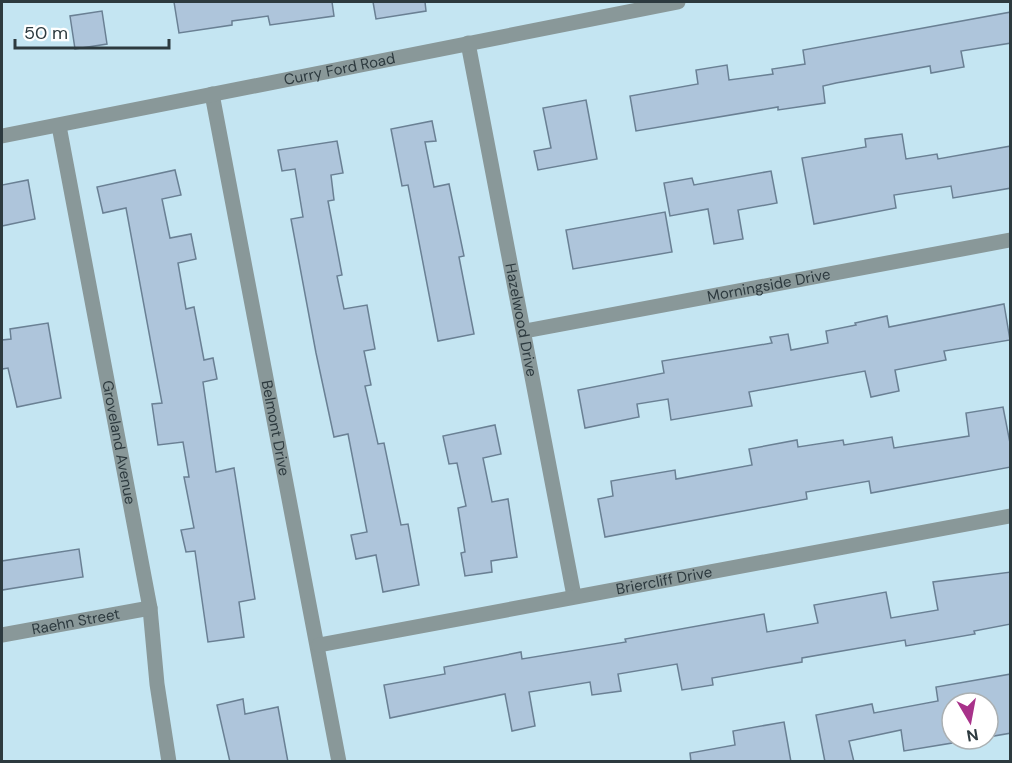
<svg xmlns="http://www.w3.org/2000/svg" width="1012" height="763" viewBox="0 0 1012 763" font-family="'DM Sans',sans-serif">
	<rect width="100%" height="100%" fill="#c4e5f2"/>
	<!-- building -->
	<path fill="#aec5db" stroke="#6a8094" stroke-width="1.5" d="M174,2H332L334,16L270,25L268,16L232,21V25L179,33Z
		M373,2H425L426,11L376,19Z
		M102,11L107,44L75,49L70,16Z
		M1011,12V43L961,51L964,67L931,73L930,66L836,83L823,86L825,103L778,110V107L636,131L630,96L698,84L696,70L727,65L729,80L773,74L772,69L805,64L803,50Z
		M586,100L597,159L538,170L534,151L551,148L543,108Z
		M432,121L436,141L425,142L434,187L449,184L464,256L459,257L474,334L438,341L408,185L402,186L391,129Z
		M902,134L906,159L937,154L938,159L1011,146V188L953,198L951,186L894,195L896,208L814,224L802,158L866,147L865,139Z
		M337,141L343,173L331,175L334,200L328,201L342,275L337,276L344,309L367,305L375,349L364,351L371,385L365,386L378,444L384,443L401,525L408,524L419,585L383,592L376,555L356,559L351,535L367,532L348,434L334,437L316,353L291,219L303,217L295,169L282,171L278,150Z
		M175,170L181,195L162,199L170,238L191,234L196,259L178,263L186,309L194,307L204,360L213,358L217,379L203,382L216,472L234,468L255,599L239,602L244,637L208,642L195,551L186,552L181,530L194,528L184,477H189L183,442L158,445L152,404L162,403L126,208L103,213L97,187Z
		M771,171L777,203L738,210L743,239L714,244L708,209L670,216L664,183L692,178L694,185Z
		M28,180L35,219L2,226V185Z
		M665,212L672,252L573,269L566,230Z
		M1004,304L1010,340L944,351L946,360L895,370L899,391L871,397L865,371L749,392L752,406L671,420L668,399L637,404L639,417L585,428L578,390L664,373L662,361L772,343L770,337L788,334L791,350L828,343L826,331L856,325L855,323L887,316L889,327Z
		M48,323L61,398L17,407L8,368L2,369V340L11,339L10,329Z
		M1003,407L1011,448V467L871,493L869,481L806,492L807,499L605,537L598,499L613,496L611,481L675,470L676,479L752,465L749,449L797,440L798,447L843,440L844,445L892,437L894,448L969,436L966,413Z
		M495,425L501,454L483,458L492,502L508,499L517,557L491,561L492,572L465,576L461,553L465,552L458,508L466,506L457,463L449,464L443,436Z
		M79,549L83,577L2,590V561Z
		M1011,572V624L974,631L975,634L906,646L905,640L802,658V662L712,678L713,685L682,690L677,664L618,674L621,691L592,695L590,682L529,692L535,726L512,731L505,694L390,718L384,685L445,674L444,667L521,652L522,659L626,642L625,639L764,614L767,632L818,623L814,605L886,592L891,618L938,610L933,582Z
		M1011,674V733L988,737V703H952V743L904,751L901,730L849,741L854,762H825L816,715L872,704L874,713L938,701L936,687Z
		M243,699L245,714L278,707L288,762H230L217,705Z
		M784,722L791,762H691L690,753L735,745L733,731Z"/>
	<g fill="none" stroke-linecap="round" stroke-linejoin="round">
		<!-- minor -->
		<g stroke="#899899" stroke-width="15">
			<path id="s1" d="M468,43L574,596"/>
			<path id="s2" d="M212,94L339,762"/>
			<path id="s3" d="M59,126L150,608L157,684L169,762"/>
			<path id="s4" d="M2,136L678,2"/>
			<path id="s5" d="M525,331L1010,240"/>
			<path id="s6" d="M2,635L150,608"/>
			<path id="s7" d="M319,645L1010,516"/>
		</g>
	</g>
	<g text-anchor="middle" stroke-width="6" stroke-linejoin="round" paint-order="stroke">
		<!-- street labels -->
		<g font-size="15" fill="#2d3a3f" stroke="#fff">
			<text dy="5" stroke="none"><textPath href="#s4" startOffset="344">Curry Ford Road</textPath></text>
			<text dy="5" stroke="none"><textPath href="#s5" startOffset="248">Morningside Drive</textPath></text>
			<text dy="5" stroke="none"><textPath href="#s1" startOffset="282">Hazelwood Drive</textPath></text>
			<text dy="5" stroke="none"><textPath href="#s2" startOffset="340">Belmont Drive</textPath></text>
			<text dy="5" stroke="none"><textPath href="#s3" startOffset="322">Groveland Avenue</textPath></text>
			<text dy="5" stroke="none"><textPath href="#s7" startOffset="351">Briercliff Drive</textPath></text>
			<text dy="5" stroke="none"><textPath href="#s6" startOffset="75">Raehn Street</textPath></text>
		</g>
	</g>
	<!-- border -->
	<rect width="1012" height="763" fill="none" stroke="#2d3a3f" stroke-width="6"/>
	<!-- north arrow -->
	<g transform="translate(970 721) rotate(170)"><circle r="28" fill="#ffffff" stroke="#abb0b2" stroke-width="1.5"/>
	<path d="M0-4.5L10 22L0 15L-10 22Z" fill="#a8328a"/>
	<text y="-9" font-size="16" font-weight="bold" text-anchor="middle" fill="#2d3a3f">N</text>
	</g>
	<!-- scale -->
	<path d="M15 39v9h154v-9" fill="none" stroke="#2d3a3f" stroke-width="3"/>
	<text x="24" y="39" font-size="18" fill="#2d3a3f" stroke="#ffffff" stroke-width="4.5" paint-order="stroke">50 m</text>
</svg>
